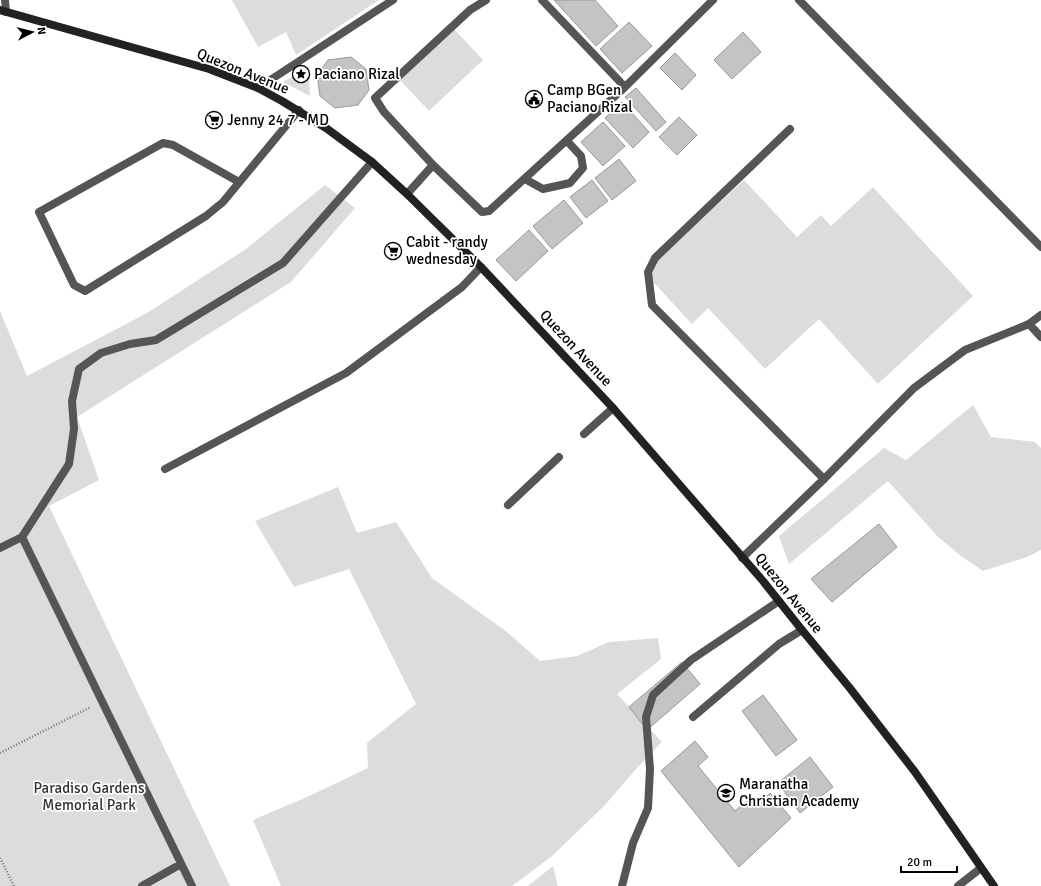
<svg xmlns="http://www.w3.org/2000/svg" width="1041" height="886" viewBox="0 0 1041 886" font-family="Signika,sans-serif">
	<rect width="100%" height="100%" fill="#fff"/>
	<!-- green -->
	<path fill="#dcdcdc" d="M232,0H379L296,55L286,32L258,47Z
		M453,28L483,60L429,111L400,80Z
		M308,67L310,96L283,82Z
		M744,180L797,237L821,215L831,226L873,187L973,296L878,384L819,319L765,369L708,308L692,324L644,272Z
		M325,185L355,208L291,282L77,417L99,480L49,506L230,886H0V311L27,376L147,313L246,249Z
		M973,405L991,437L1035,442L1041,448V550L1027,557L983,571L961,556L937,536L888,481L789,564L779,536L884,448L906,460Z
		M338,487L357,533L396,522L432,578L507,632L540,661L577,656L609,642L658,638L661,659L617,694L662,742L636,769L605,805L551,857L512,886H281L253,820L307,797L368,768L367,743L416,704L349,569L294,587L255,521Z
		M553,866L558,886H528Z"/>
	<!-- building -->
	<path fill="#c4c4c4" stroke="#999" d="M554,0H595L618,26L596,46Z
		M629,22L652,46L622,73L600,49Z
		M743,32L761,52L732,79L714,60Z
		M675,53L696,75L682,90L660,68Z
		M351,57L366,69L369,90L358,105L335,108L320,96L317,75L328,60Z
		M636,88L666,122L656,131L625,97Z
		M622,102L649,132L633,148L605,118Z
		M679,117L697,135L677,155L659,137Z
		M603,122L625,146L603,166L581,142Z
		M619,159L636,181L612,200L595,178Z
		M592,180L608,201L586,218L570,197Z
		M564,200L583,223L552,249L533,226Z
		M529,230L548,251L516,281L496,260Z
		M879,524L897,547L832,602L811,579Z
		M682,662L700,684L647,730L629,707Z
		M763,695L797,740L776,756L742,711Z
		M695,741L708,757L698,766L735,811L749,799L756,807L770,793L791,818L739,867L661,771Z
		M810,757L833,787L800,813L778,783Z"/>
	<g fill="none" stroke-linecap="round" stroke-linejoin="round">
		<!-- path -->
		<path stroke="#777" stroke-width="2.5" stroke-dasharray="1 2" stroke-linecap="butt" d="M0,753L91,707
			M0,858L14,886"/>
		<!-- service -->
		<path stroke="#555" stroke-width="8" d="M486,0L470,10L375,98L384,112L433,165L482,212L489,211L625,87L713,0
			M542,0L625,87
			M790,129L655,258L648,272L652,305L824,479
			M525,179L543,189L570,183L583,168L581,156L567,141
			M407,194L433,165
			M1029,324L1041,337
			M584,434L613,408
			M165,469L346,373L462,287L481,267
			M508,505L559,457
			M0,548L22,537
			M693,717L779,644L802,630
			M142,886L181,864
			M192,886L22,537L69,464L74,429L72,401L79,369L101,353L130,344L156,340L283,263L372,162"/>
		<!-- minor -->
		<path stroke="#555" stroke-width="8" d="M5,0L6,12
			M799,0L1041,247
			M258,88L393,0
			M239,182L173,145L163,143L39,212L74,285L85,291L206,216L223,202L299,110
			M742,558L824,479L914,388L965,350L1029,324L1041,315
			M622,886L633,843L648,808L650,769L646,717L653,695L691,660L779,601
			M958,886L981,868"/>
		<!-- secondary -->
		<path stroke="#222" stroke-width="8" d="M0,10L209,69L258,88L282,101L326,128L372,162L407,194L481,267L613,408L763,581L802,630L849,687L915,772L994,886"/>
	</g>
	<!-- icons -->
	<defs>
		<g id="sight-ring" transform="scale(0.9)"><circle r="9.5" fill="#fff" stroke="#000" stroke-width="1.5"/><path d="M0-6L1.8-2.2L6-1.7L2.9 1.2L3.7 5.4L0 3.3L-3.7 5.4L-2.9 1.2L-6-1.7L-1.8-2.2Z" fill="#000"/></g>
		<g id="civic-ring" transform="scale(0.9)"><circle r="9.5" fill="#fff" stroke="#000" stroke-width="1.5"/><path d="M-.6-6.5H3V-4.5H.6V-3L4-1V1h2V6H-6V1h2V-1L-.6-3ZM-1.2 2.5V6h2.4V2.5Z" fill="#000"/></g>
		<g id="supermarket-ring" transform="scale(0.9)"><circle r="9.5" fill="#fff" stroke="#000" stroke-width="1.5"/><path d="M-6-5.5h2.5l.6 2H6L4.5 2H-2.5L-4.4-4H-6ZM-1.5 3.2a1.3 1.3 0 1 0 .1 0ZM3 3.2a1.3 1.3 0 1 0 .1 0Z" fill="#000"/></g>
		<g id="school-ring" transform="scale(0.9)"><circle r="9.5" fill="#fff" stroke="#000" stroke-width="1.5"/><path d="M0-5L7-2L0 1L-7-2ZM-4 1L0 2.5L4 1V4Q0 6-4 4Z" fill="#000"/></g>
	</defs>
	<g fill-rule="evenodd">
		<use href="#sight-ring" x="301" y="74"/>
		<use href="#civic-ring" x="534" y="99"/>
		<use href="#supermarket-ring" x="214" y="120"/>
		<use href="#supermarket-ring" x="393" y="251"/>
		<use href="#school-ring" x="726" y="793"/>
	</g>
	<g text-anchor="middle" stroke-width="3.5" stroke-linejoin="round" paint-order="stroke">
		<!-- street labels -->
		<g font-size="15" fill="#000" stroke="#fff">
			<text transform="translate(243 71) rotate(22)" y="5">Quezon Avenue</text>
			<text transform="translate(576 348) rotate(47)" y="5">Quezon Avenue</text>
			<text transform="translate(789 593) rotate(51)" y="5">Quezon Avenue</text>
		</g>
		<!-- poi labels -->
		<g font-size="15" fill="#000" stroke="#fff" text-anchor="start">
			<text x="314" y="79">Paciano Rizal</text>
			<text x="547" y="95">Camp BGen<tspan x="547" dy="17">Paciano Rizal</tspan></text>
			<text x="227" y="125">Jenny 24 7 - MD</text>
			<text x="406" y="247">Cabit - randy<tspan x="406" dy="17">wednesday</tspan></text>
			<text x="739" y="789">Maranatha<tspan x="739" dy="17">Christian Academy</tspan></text>
		</g>
		<!-- park labels -->
		<g font-size="15" fill="#333" stroke="#fff">
			<text x="89" y="793">Paradiso Gardens<tspan x="89" dy="17">Memorial Park</tspan></text>
		</g>
	</g>
	<!-- north arrow -->
	<g transform="translate(32 32) rotate(83)" stroke="#ffffff" stroke-width="3" paint-order="stroke">
	<path d="M0-3L7 15L0 10L-7 15Z" fill="#000000"/>
	<text y="-6" font-size="11" font-weight="bold" text-anchor="middle" fill="#000000">N</text>
	</g>
	<!-- scale -->
	<path d="M901 866v6h56v-6" fill="none" stroke="#000000" stroke-width="2"/>
	<text x="907" y="866" font-size="12" fill="#000000" stroke="#ffffff" stroke-width="3" paint-order="stroke">20 m</text>
</svg>
